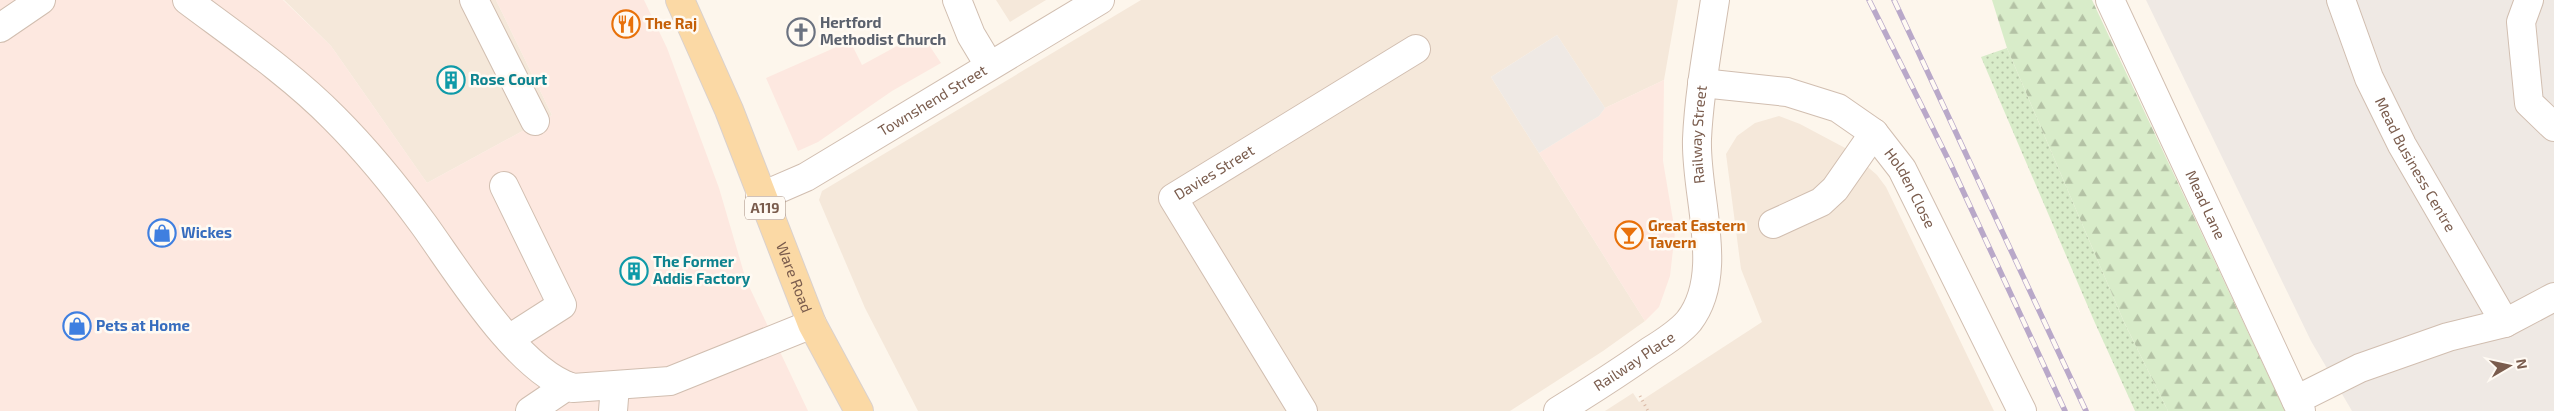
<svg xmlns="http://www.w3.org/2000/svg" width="2554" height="411" viewBox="0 0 2554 411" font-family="'Exo 2',sans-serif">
	<defs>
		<pattern id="grass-dots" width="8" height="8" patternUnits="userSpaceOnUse" patternTransform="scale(1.25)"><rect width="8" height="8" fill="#d8ecc9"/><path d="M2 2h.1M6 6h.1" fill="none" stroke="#b4c2a5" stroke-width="1.8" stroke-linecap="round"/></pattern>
		<pattern id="forest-firs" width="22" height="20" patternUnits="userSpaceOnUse" patternTransform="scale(1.25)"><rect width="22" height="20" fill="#d8ecc9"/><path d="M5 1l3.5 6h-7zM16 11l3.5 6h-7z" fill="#b4c2a5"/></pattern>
	</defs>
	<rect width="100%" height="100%" fill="#fdf6ec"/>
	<!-- residential -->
	<path fill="#f5e8da" d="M284,0H496L552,115L427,183L331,46Z
		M996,0H1046L1010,22Z
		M1141,0H1678L1664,80L1605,108L1557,35L1491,77L1645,321L1603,351L1510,411H918L865,308L819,200L822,191Z
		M1779,116L1800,124L1847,149L1877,175L1886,187L1994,411H1605L1633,393L1639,402L1762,322L1741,269L1726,154L1737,136L1755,123Z"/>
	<!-- commercial -->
	<path fill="#fde8e0" d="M0,0H283L331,46L427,183L552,115L496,0H644L667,48L719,188L746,280L808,411H0Z
		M921,33L941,63L892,91L818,142L798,151L766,78L850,41L862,65Z
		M1664,80L1663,161L1675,232L1670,276L1659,307L1645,321L1539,153L1599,116L1605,108Z"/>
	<!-- industrial -->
	<path fill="#efe9e4" d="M2146,0H2554V411H2352L2311,341Z
		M1557,35L1605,108L1599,116L1539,153L1491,77Z"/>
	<!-- grass -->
	<path fill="url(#grass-dots)" d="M2007,48L2124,322L2168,411H2135L2095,323L1981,57Z"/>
	<!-- forest -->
	<path fill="url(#forest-firs)" d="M1992,0H2092L2285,411H2168L2124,322L2007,48Z"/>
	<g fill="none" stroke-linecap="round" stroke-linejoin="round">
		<!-- minor casing -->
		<g stroke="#d1beb0" stroke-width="30">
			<g id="minor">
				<path d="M187,0C235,36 292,75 334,118C367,151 397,188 424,225C458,272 518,371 573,388L670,381L812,324"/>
				<path d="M474,0L535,121"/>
				<path d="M957,0L971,35L989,65"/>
				<path id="s1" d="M2110,0L2301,411"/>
				<path id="s2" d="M2341,0L2369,78L2402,145L2505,323"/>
				<path d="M2529,0L2521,22L2529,103L2554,127"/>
				<path d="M0,28L41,0"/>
				<path id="s3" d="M1702,83L1787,92L1838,108L1874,133L1902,169L2022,411"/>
				<path d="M504,186L562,305L509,339"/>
				<path id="s4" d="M760,197L806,177L1100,0"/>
				<path d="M1773,224L1821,202L1835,189L1874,133"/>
				<path d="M2296,400L2360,368L2448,337L2505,323L2554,297"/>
				<path d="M530,411L567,386"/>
				<path d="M613,411L615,386"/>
				<path id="s5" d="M1303,411L1173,198L1416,49"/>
				<path id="s6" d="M1558,411C1589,392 1620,372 1650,351C1663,343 1679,333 1689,321C1726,273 1695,196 1697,139C1699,93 1708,46 1715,0"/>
			</g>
		</g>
		<!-- major casing -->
		<g stroke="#dad1cd" stroke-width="30">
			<g id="major">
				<path id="s7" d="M680,0L729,110L812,324L859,411"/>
			</g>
		</g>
		<!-- path -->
		<path stroke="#d9b8a5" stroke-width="3" stroke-dasharray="1 4" stroke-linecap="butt" d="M1640,396L1648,411"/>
		<!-- minor -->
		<use href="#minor" stroke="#fff" stroke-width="28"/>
		<!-- major -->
		<use href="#major" stroke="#fbd9a5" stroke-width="28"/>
		<!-- rail casing -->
		<g stroke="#b9a8c9" stroke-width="5.5">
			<path id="rail" d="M1869,0L1950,163L2065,411
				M1894,0L2086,411"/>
		</g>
		<!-- rail -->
		<use href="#rail" stroke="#fffaf3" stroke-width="4" stroke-dasharray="11" stroke-linecap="butt"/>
	</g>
	<!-- icons -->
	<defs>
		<g id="restaurant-ring" transform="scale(1.4375)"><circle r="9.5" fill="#fffaf3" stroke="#e8710a" stroke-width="1.5"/><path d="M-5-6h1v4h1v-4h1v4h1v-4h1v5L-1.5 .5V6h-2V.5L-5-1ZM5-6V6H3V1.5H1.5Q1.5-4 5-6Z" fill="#e8710a"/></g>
		<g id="church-ring" transform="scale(1.4375)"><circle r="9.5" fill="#fffaf3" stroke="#6b7280" stroke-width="1.5"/><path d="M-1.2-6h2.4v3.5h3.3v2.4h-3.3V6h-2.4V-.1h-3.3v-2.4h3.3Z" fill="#6b7280"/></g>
		<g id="building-ring" transform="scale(1.4375)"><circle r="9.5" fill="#fffaf3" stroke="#0f9aa8" stroke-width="1.5"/><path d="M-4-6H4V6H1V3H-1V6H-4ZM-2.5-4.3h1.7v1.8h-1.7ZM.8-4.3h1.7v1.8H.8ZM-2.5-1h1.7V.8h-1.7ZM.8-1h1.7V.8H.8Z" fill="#0f9aa8"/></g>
		<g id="shop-ring" transform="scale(1.4375)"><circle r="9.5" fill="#fffaf3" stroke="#3f7fe0" stroke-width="1.5"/><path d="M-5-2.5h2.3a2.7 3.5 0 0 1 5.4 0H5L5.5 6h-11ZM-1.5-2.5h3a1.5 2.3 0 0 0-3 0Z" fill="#3f7fe0"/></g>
		<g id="bar-ring" transform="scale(1.4375)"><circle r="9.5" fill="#fffaf3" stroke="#e8710a" stroke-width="1.5"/><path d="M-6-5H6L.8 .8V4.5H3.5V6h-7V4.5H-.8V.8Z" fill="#e8710a"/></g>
	</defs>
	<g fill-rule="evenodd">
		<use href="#restaurant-ring" x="626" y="24"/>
		<use href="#church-ring" x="801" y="32"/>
		<use href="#building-ring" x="451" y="80"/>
		<use href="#shop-ring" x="162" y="233"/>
		<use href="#bar-ring" x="1629" y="235"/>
		<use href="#building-ring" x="634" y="271"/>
		<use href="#shop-ring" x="77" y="326"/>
	</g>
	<g text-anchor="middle" stroke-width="5" stroke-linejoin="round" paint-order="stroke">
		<!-- shield labels -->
		<rect fill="#fffaf3" stroke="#a28b7f" stroke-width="1" x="745" y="196.5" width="40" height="23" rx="4"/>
		<g font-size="14" font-weight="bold" fill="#7a5c4d">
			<text x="765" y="213">A119</text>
		</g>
		<!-- worship labels -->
		<g font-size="15" font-weight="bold" fill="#5b616d" stroke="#fffaf3" text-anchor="start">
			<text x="820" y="28">Hertford<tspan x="820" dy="17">Methodist Church</tspan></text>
		</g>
		<!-- food labels -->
		<g font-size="15" font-weight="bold" fill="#c56008" stroke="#fffaf3" text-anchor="start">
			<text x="645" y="29">The Raj</text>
			<text x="1648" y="231">Great Eastern<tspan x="1648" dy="17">Tavern</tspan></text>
		</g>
		<!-- culture labels -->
		<g font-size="15" font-weight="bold" fill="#0d838f" stroke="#fffaf3" text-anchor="start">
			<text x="470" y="85">Rose Court</text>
			<text x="653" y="267">The Former<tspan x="653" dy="17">Addis Factory</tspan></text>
		</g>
		<!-- street labels -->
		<g font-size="15" fill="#7a5c4d" stroke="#fffaf3">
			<text dy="5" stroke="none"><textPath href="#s4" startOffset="198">Townshend Street</textPath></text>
			<text dy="5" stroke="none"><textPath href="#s6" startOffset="350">Railway Street</textPath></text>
			<text dy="5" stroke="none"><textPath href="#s2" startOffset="181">Mead Business Centre</textPath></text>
			<text dy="5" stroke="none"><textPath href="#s5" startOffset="298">Davies Street</textPath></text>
			<text dy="5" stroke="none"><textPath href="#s3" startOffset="249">Holden Close</textPath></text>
			<text dy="5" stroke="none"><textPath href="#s1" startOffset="226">Mead Lane</textPath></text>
			<text dy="5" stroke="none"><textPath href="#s7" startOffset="300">Ware Road</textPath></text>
			<text dy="5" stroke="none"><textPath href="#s6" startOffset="91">Railway Place</textPath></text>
		</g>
		<!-- shop labels -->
		<g font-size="15" font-weight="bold" fill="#366cbe" stroke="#fffaf3" text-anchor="start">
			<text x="181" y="238">Wickes</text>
			<text x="96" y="331">Pets at Home</text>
		</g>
	</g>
	<!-- north arrow -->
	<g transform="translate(2509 366) rotate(81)" stroke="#fffaf3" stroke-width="4" paint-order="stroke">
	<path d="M0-4L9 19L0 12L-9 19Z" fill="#7a5c4d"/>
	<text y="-8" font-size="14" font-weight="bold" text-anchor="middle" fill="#7a5c4d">N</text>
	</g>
</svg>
